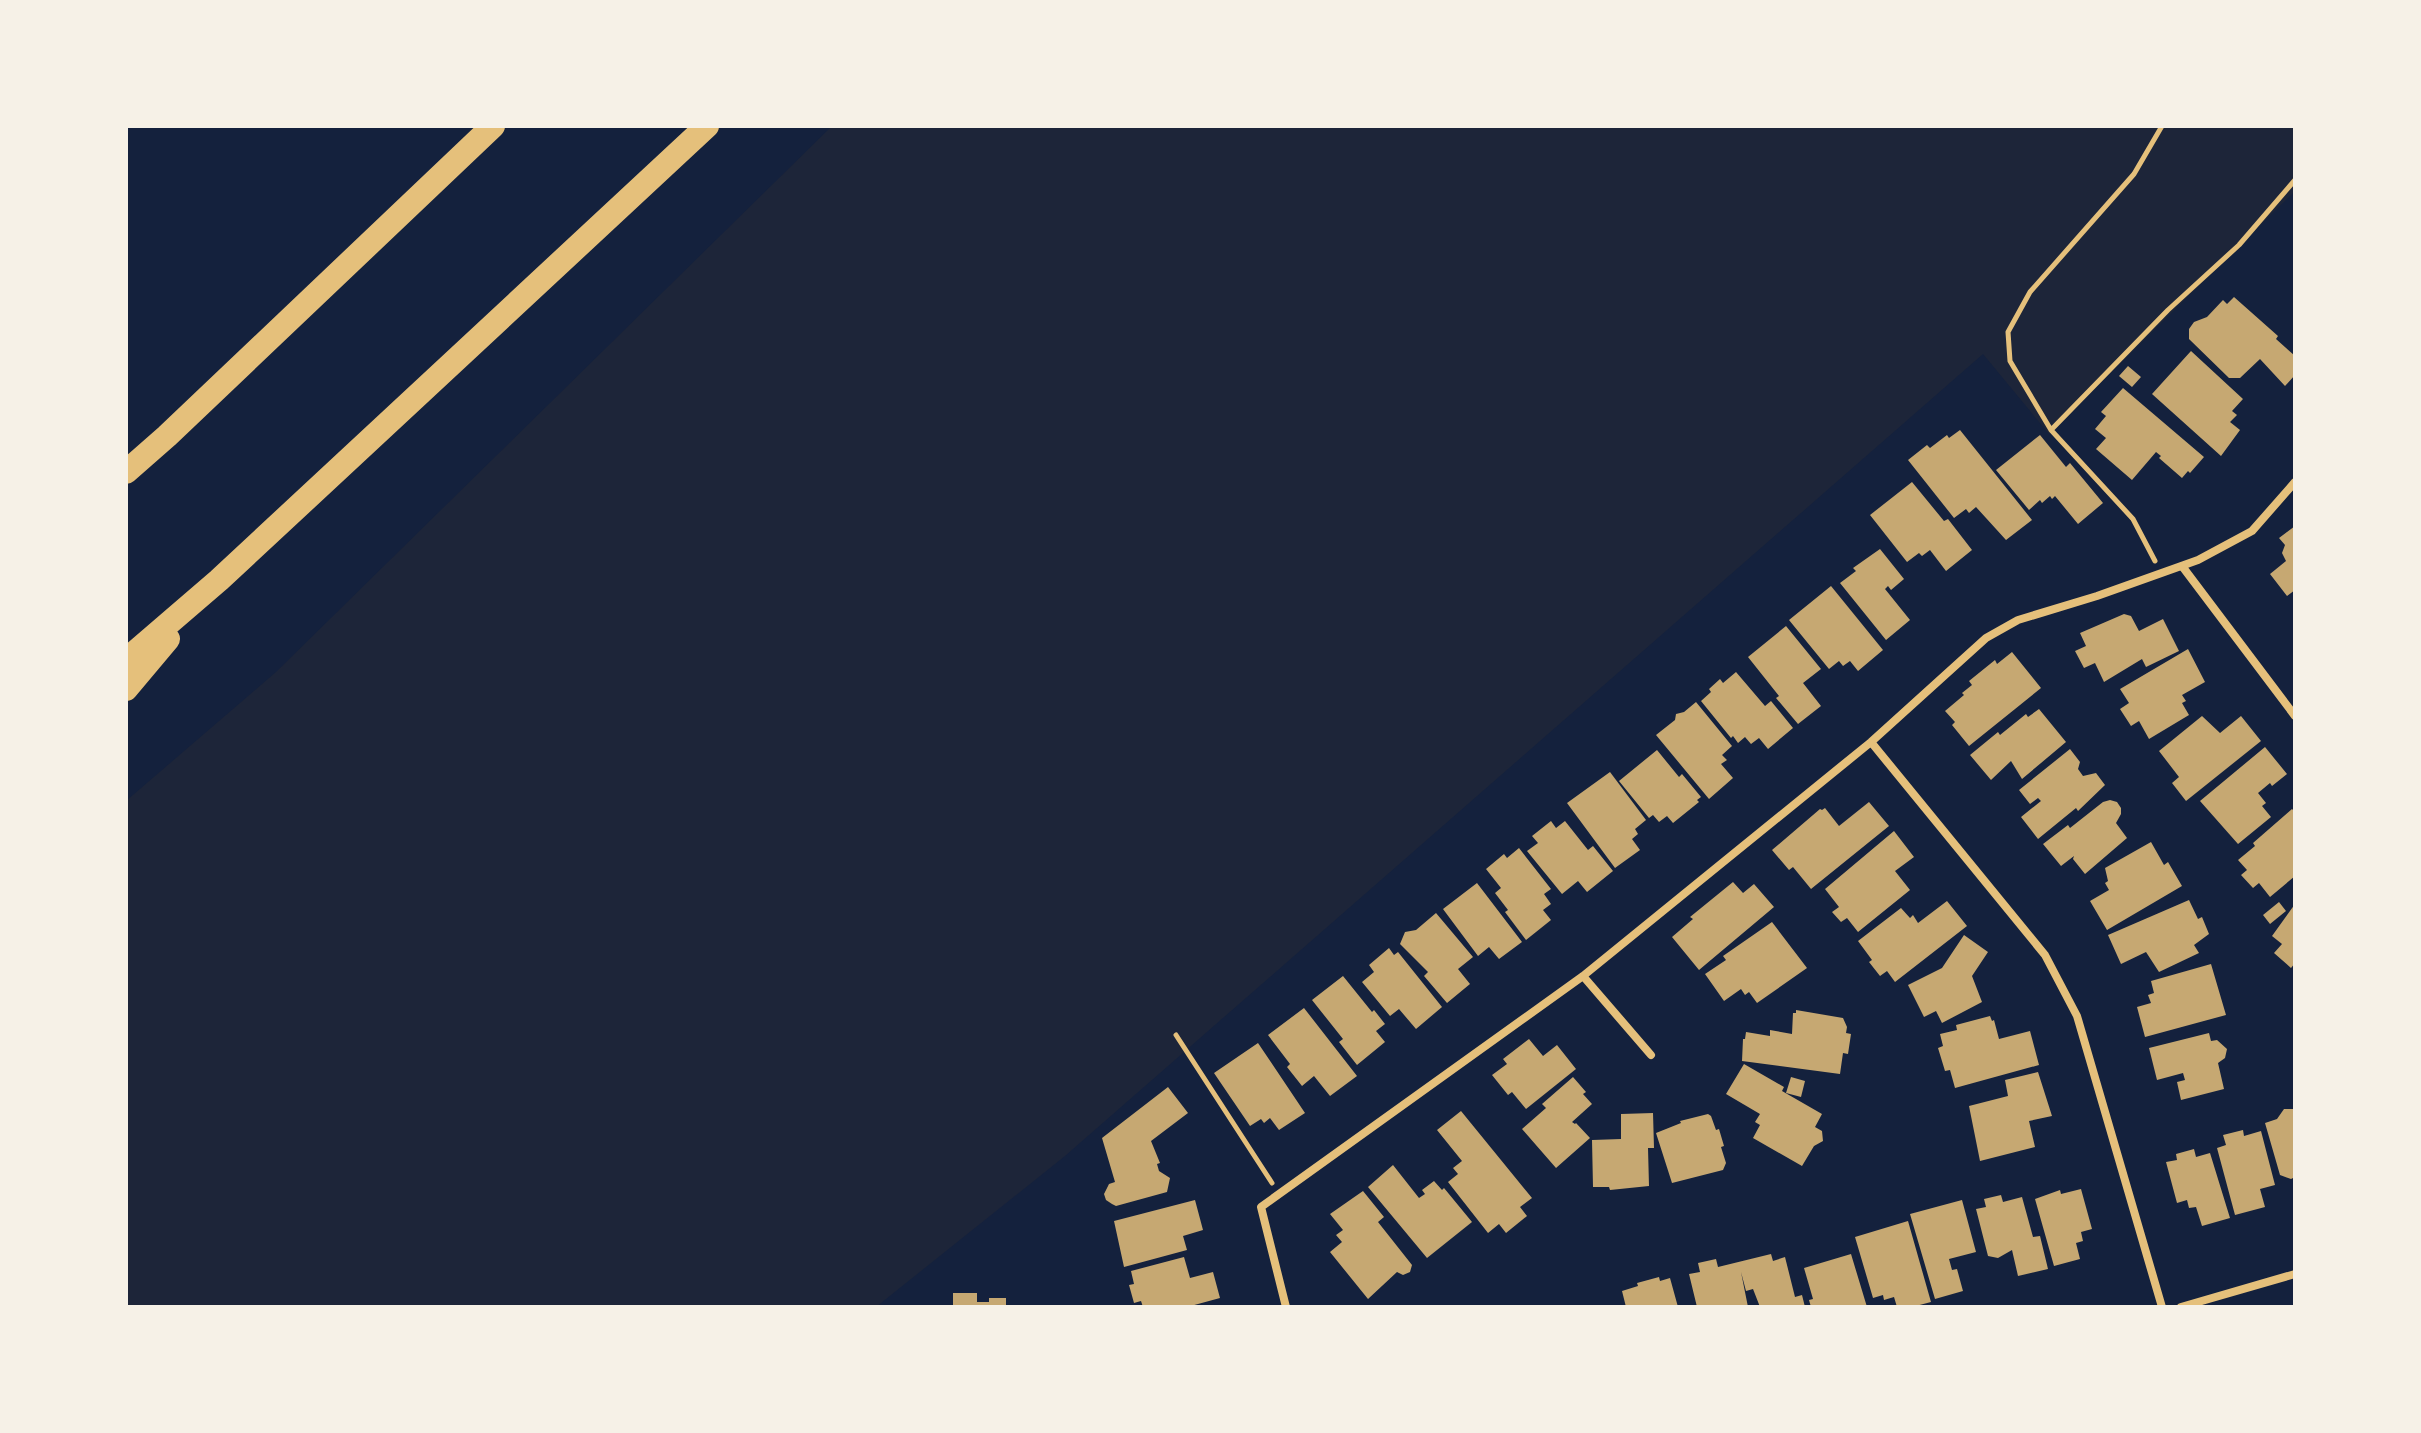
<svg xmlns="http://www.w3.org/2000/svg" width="2421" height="1433" viewBox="0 0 2421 1433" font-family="Montserrat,sans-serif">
	<rect width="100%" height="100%" fill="#14213d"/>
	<!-- green -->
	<path fill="#1d2539" d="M832,126H2295V191L2049,434L1983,354L1065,1156L876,1307H126V801L276,672Z"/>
	<!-- building -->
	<path fill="#c6a872" d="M2234,297L2278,336L2276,339L2295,356V375L2285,386L2260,359L2240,378H2229L2189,339V329L2194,322L2207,317L2223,300L2227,304Z
		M2191,351L2243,399L2232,411L2237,415L2230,422L2240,430L2221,456L2152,394Z
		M2128,366L2141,377L2132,387L2119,376Z
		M2123,388L2204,457L2190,473L2188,471L2182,478L2159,458L2161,456L2156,452L2132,480L2096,449L2106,438L2095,429L2106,416L2101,412Z
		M1960,430L2032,520L2006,540L1976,507L1969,513L1966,509L1954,518L1908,460L1927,445L1930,448L1947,435L1949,438Z
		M2040,435L2066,467L2070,463L2103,503L2078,524L2055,496L2052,499L2050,496L2042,503L2040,500L2029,510L1996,470Z
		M1912,482L1944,521L1948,519L1972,550L1946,571L1930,550L1922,556L1919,553L1907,562L1870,515Z
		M2295,526V590L2287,596L2270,574L2286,561L2282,553L2285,545L2279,538Z
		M1880,549L1904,579L1891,590L1888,586L1885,589L1910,620L1886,640L1840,583L1856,571L1853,568Z
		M1831,586L1883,650L1858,671L1850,661L1843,666L1839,661L1829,669L1789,620Z
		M2124,614L2131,616L2139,631L2163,619L2179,651L2146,667L2142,659L2104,682L2095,663L2084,668L2075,651L2086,646L2080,633Z
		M1786,626L1821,669L1803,683L1821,706L1798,724L1776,698L1779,696L1748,657Z
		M2188,649L2205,682L2182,695L2186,701L2182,703L2189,715L2149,739L2139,721L2131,726L2120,709L2129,703L2120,689Z
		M2012,652L2041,688L1969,746L1952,725L1955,722L1945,711L1964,695L1962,693L1972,685L1969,681L1995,660L1997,664Z
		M1736,672L1765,706L1771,701L1793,728L1768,749L1759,738L1751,744L1745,737L1738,743L1733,736L1731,738L1701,701L1711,692L1709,689L1720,679L1723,683Z
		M1696,702L1732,746L1722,755L1727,760L1721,764L1733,778L1709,799L1656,735L1675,720L1676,714L1684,712Z
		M2039,709L2066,742L2022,779L2011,761L1991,780L1970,755L1998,732L2000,735L2026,714L2028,717Z
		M2202,716L2220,733L2241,716L2261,741L2186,801L2172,783L2179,777L2159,751Z
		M2265,747L2287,774L2272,786L2270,783L2258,793L2266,803L2262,806L2271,817L2238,844L2200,801Z
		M2070,749L2080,762L2078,769L2083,776L2096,773L2105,785L2078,811L2076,808L2038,839L2021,817L2041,801L2038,798L2030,804L2019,790Z
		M1657,750L1679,777L1682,774L1701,797L1697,800L1699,802L1673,823L1667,816L1659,822L1653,815L1649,818L1619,781Z
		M1610,772L1646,820L1635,829L1638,834L1632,839L1640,850L1615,868L1567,803Z
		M2110,800L2117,802L2121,808V814L2116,823L2127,838L2085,874L2073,859L2074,856L2061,866L2043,844L2068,825L2070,828L2103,802Z
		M1869,802L1889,826L1811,889L1793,867L1789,870L1772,850L1820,809L1822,810L1825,808L1839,826Z
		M2292,809L2295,812V876L2270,897L2259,883L2253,888L2241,875L2247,870L2238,860L2255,846L2253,843Z
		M1551,821L1556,828L1565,821L1588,850L1593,846L1613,871L1587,892L1578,881L1562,894L1527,851L1538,843L1532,836Z
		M1894,831L1914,857L1895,871L1910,890L1858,932L1847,918L1841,922L1832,912L1839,907L1825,889Z
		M2151,842L2164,865L2168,862L2182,886L2107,930L2090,901L2109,890L2105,883L2108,881L2105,868Z
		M1519,848L1551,889L1544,894L1551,904L1543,910L1551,920L1526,940L1505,912L1508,910L1495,893L1501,888L1486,869L1504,854L1507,858Z
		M1733,882L1743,893L1754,884L1774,907L1699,970L1672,937L1693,919L1690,917Z
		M1477,883L1522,942L1499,959L1489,947L1478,956L1443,909Z
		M2189,900L2198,919L2202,917L2209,934L2194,945L2199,953L2159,972L2146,952L2121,964L2108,935Z
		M1947,901L1967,926L1895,982L1887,971L1880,976L1869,962L1872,960L1858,941L1901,908L1910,918L1913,915L1918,923Z
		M2279,902L2286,911L2270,924L2263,915Z
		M2295,904V963L2291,968L2274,953L2282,944L2272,936Z
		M1436,913L1473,957L1458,969L1470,984L1447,1003L1424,976L1428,972L1400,944L1405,932L1416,930Z
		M1772,922L1807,968L1757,1003L1749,992L1745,995L1741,989L1724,1001L1705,974L1726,960L1723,956Z
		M1964,935L1988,952L1972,976L1982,1002L1942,1023L1936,1011L1924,1017L1908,985L1942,968Z
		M1389,948L1394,955L1398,952L1442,1007L1416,1029L1399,1009L1390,1016L1362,982L1374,972L1369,965Z
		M2211,964L2226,1015L2145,1037L2137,1007L2151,1003L2148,995L2154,993L2151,981Z
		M1343,976L1372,1012L1374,1010L1385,1024L1376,1031L1385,1042L1357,1065L1339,1042L1343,1039L1312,1000Z
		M1304,1008L1357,1076L1330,1096L1314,1076L1302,1086L1287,1067L1290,1064L1268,1035Z
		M1796,1010L1843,1018L1847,1027L1846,1033L1851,1034L1848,1054L1843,1053L1840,1074L1742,1061L1743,1039H1745L1746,1032L1770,1036V1030L1792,1034L1793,1013H1796Z
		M1990,1016L1992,1021L1994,1020L1999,1039L2030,1031L2039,1065L1955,1088L1950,1070L1945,1071L1938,1048L1943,1046L1940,1034L1957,1030L1956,1025Z
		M2209,1033L2211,1041L2217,1040L2227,1049L2225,1058L2218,1063L2224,1089L2181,1100L2177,1082L2185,1080L2183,1073L2157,1080L2149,1048Z
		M1529,1039L1543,1056L1557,1045L1576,1069L1526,1109L1512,1092L1508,1095L1492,1075L1507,1064L1503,1059Z
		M1258,1043L1305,1113L1279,1130L1270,1118L1264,1123L1261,1119L1250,1126L1214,1073Z
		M1744,1064L1784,1087L1782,1091L1822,1114L1815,1127L1822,1131L1823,1141L1814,1146L1802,1166L1753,1138L1760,1125L1755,1122L1760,1114L1726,1094Z
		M2038,1072L2052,1116L2029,1121L2035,1147L1980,1161L1969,1106L2008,1096L2005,1080Z
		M1573,1077L1586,1092L1583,1094L1592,1104L1572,1122L1575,1124L1576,1123L1590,1138L1556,1168L1522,1129L1546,1108L1542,1104Z
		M1791,1077L1805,1081L1801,1097L1786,1093Z
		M1168,1087L1188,1113L1151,1141L1160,1163L1157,1164L1159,1171L1170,1178L1167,1192L1116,1206L1112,1204L1106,1200L1104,1194L1109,1184L1115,1182L1102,1138Z
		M2284,1109H2295V1177L2291,1179L2280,1175L2265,1123L2277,1119Z
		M1461,1111L1532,1198L1520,1207L1527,1216L1506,1233L1499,1224L1488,1233L1448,1182L1458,1174L1453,1168L1462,1161L1437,1130Z
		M1653,1113L1654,1148H1648L1649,1186L1610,1190L1609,1187H1593L1592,1140L1621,1139V1114Z
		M1708,1114L1711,1116L1716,1130L1719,1129L1724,1146L1721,1147L1726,1163L1723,1170L1672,1183L1656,1133L1681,1123L1680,1121Z
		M2243,1130L2244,1136L2261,1131L2275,1185L2260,1189L2265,1207L2235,1215L2217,1148L2226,1145L2223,1135Z
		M2194,1149L2196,1157L2210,1153L2230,1218L2202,1226L2196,1207L2189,1208L2187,1200L2177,1203L2166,1162L2177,1160L2176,1154Z
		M1393,1165L1419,1198L1425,1194L1422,1190L1434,1181L1442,1190L1444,1188L1472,1222L1427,1258L1368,1187Z
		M2081,1189L2092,1229L2081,1232L2083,1241L2076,1243L2080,1259L2054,1266L2035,1199L2060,1190L2061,1194Z
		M1363,1191L1384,1217L1378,1222L1412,1265L1410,1272L1403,1275L1397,1272L1368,1299L1330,1252L1342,1242L1336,1235L1343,1230L1330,1214Z
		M2001,1195L2003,1202L2022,1197L2033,1237L2040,1236L2048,1269L2018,1276L2012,1250L1998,1258L1988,1256L1976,1209L1986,1207L1984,1199Z
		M1195,1200L1203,1230L1183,1236L1187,1250L1124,1267L1114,1221Z
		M1962,1200L1976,1252L1949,1259L1952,1270L1957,1269L1963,1291L1935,1299L1910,1214Z
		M1908,1221L1931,1302L1912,1307L1910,1305L1897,1307L1894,1297L1884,1300L1883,1295L1873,1298L1855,1237Z
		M1771,1254L1773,1261L1785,1257L1795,1297L1802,1295L1805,1307H1760L1753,1289L1746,1291L1741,1272L1748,1307H1697L1689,1274L1700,1272L1698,1263L1716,1259L1718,1267Z
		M1851,1254L1867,1307H1811L1809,1300L1813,1299L1804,1268Z
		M1184,1257L1190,1278L1213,1272L1220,1298L1187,1307H1143L1141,1301L1134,1303L1129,1285L1134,1284L1131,1271Z
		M1659,1277L1660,1281L1670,1278L1678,1307H1626L1622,1291L1638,1286L1637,1283Z
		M953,1293H977V1302H989V1298H1006V1307H953Z"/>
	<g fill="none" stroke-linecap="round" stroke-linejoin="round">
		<!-- path -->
		<path stroke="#e5c07b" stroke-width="5" d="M2051,430L2168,310L2239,245L2295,180
			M2155,561L2133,519L2051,430L2010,361L2008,332L2030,292L2134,174L2162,126
			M1176,1035L1272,1183"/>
		<!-- minor -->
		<path stroke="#e5c07b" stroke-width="8" d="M2182,566L2295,716
			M1871,742L2045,955L2077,1016L2162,1307
			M1583,976L1651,1055
			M1286,1307L1261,1207L1583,976L1871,742L1986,638L2018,620L2097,596L2198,560L2252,531L2295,482
			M2181,1307L2295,1274"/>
		<!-- motorway -->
		<path stroke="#e5c07b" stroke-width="24" d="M126,472L167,436L493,126
			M126,660L219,580L707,126
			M126,689L168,639"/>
	</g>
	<!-- border -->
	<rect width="2421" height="1433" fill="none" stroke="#f6f1e7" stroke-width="256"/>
</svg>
